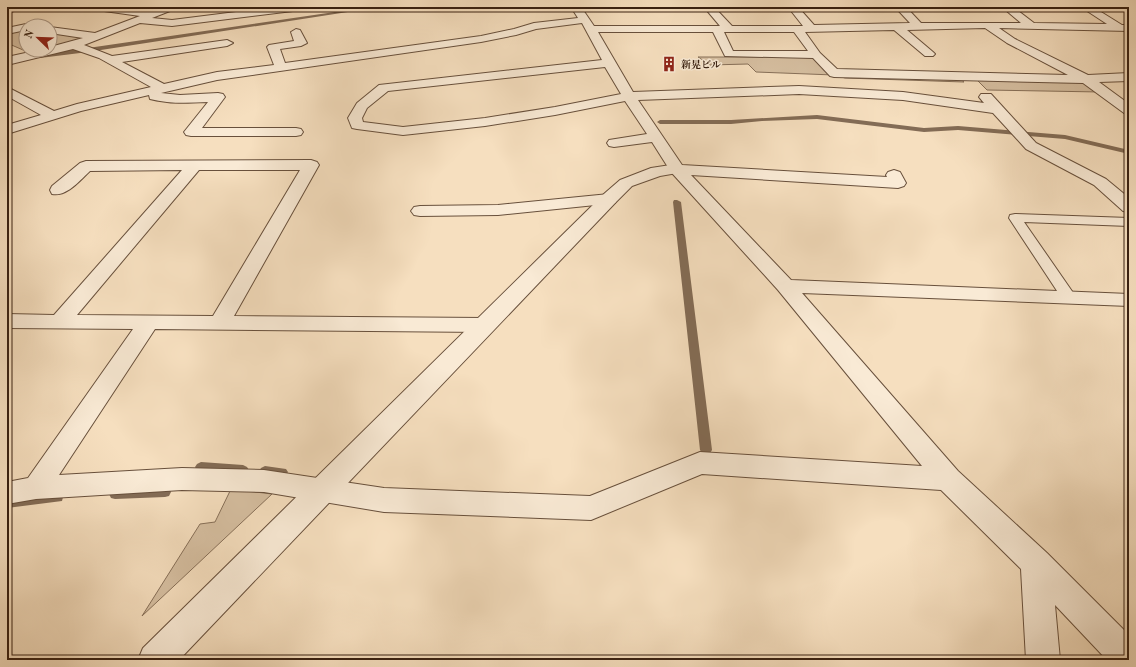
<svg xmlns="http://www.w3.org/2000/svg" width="1136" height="667" viewBox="0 0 1136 667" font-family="'Old Standard TT','Noto Serif JP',serif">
	<rect width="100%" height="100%" fill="#f6dfbf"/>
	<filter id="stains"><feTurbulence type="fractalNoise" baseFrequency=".005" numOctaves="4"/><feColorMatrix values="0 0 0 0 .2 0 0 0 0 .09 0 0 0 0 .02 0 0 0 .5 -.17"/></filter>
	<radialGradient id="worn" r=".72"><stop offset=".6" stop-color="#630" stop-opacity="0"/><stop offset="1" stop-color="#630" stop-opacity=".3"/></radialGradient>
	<!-- green -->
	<path fill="#d6bfa1" stroke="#877059" d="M26,30V50H46L30,53L7,43V32Z
		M50,33L79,37L82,39L50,49Z
		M698,57H813L832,73L959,78L964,82L845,78L834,75L756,72L748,64L710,65Z
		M975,78L1084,80L1100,92L987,90Z
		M231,489L272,494L142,616L200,524L215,522Z"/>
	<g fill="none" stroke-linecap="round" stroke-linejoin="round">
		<!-- stream -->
		<path fill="#836c56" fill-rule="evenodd" d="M369,7H380L88,52L40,58L37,56L54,52L88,48Z
			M817,115L924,128L958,126L1065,135L1129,150V154L1065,139L958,130L924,132L817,119L762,121L731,124H660L657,122L660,120H731Z
			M674,200H677L681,202L712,450L710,453L706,455L702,453L700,450L673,202Z
			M201,462L243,465L247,467L249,470L247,473L243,475L201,472L197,470L195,467L197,464Z
			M265,466L286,469L288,472L286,475C279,478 268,477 261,474L259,471L261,468Z
			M165,487L169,488L171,492L169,496L165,497L115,499L111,498L109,494L111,490L115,489Z
			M57,492L62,493L63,497L62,501L7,508V498Z"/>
		<!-- service casing -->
		<g stroke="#68503c" stroke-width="2">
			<path id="service" d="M1015,214L1129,218V226L1024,222L1076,297L1073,300L1068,302L1063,300L1009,218L1010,215Z"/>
		</g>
		<!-- minor casing -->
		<g stroke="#68503c" stroke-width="2">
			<path id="minor" d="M7,7H23L21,9L7,13Z
				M92,7H120L152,11L163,7H177L175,9L152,18L172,20L277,7H306L301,10L172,26L140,23L84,45L112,56L227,40L233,43L227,46L122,62L164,84L217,72L274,65L267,47L269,45L294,41L291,32L296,29L300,30L307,43L301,46L280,49L285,63L481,36L514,29L534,23L578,18L571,7H581L594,26H720L704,7H714L732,26H803L788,7H798L814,25L910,23L895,7H906L921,23H1021L1002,7H1013L1034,23L1107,24L1081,7H1093L1122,25H1129V31L999,28L1015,39L1088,75L1129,73V81L1099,82L1129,104V114L1124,113L1083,83L834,77L830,76L813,58L725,56L713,32H598L633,92L799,86L903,92L984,103L979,97L981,94H991L1036,143L1106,179L1129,198V212L1123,211L1094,185L1026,149L993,113L903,100L799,94L638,100L682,165L887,177L886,175L888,172L894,170L900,172L906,183L904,186L898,188L691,175L791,280L1129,294V306L802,293L958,471L1047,553L1129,635V660H1107L1055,605L1060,660H1026L1021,569L941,490L702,474L591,520L384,512L264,492L182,490L36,499L7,504V482L28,478L133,329L7,328V314L54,315L182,170L90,171C80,180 67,197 52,194L50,190L52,186L80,163L86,161L311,160L317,162L319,165L234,316L485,318L493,320L496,325L493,330L485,332L155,329L59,475L182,468L264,470L384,488L590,496L700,452L922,466L778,290L671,172L652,142L614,147L609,146L607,143L609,140L647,134L625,101L555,115L485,126L403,135L357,129L352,128L348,118L357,103L379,85L602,60L582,23L536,29L516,35L481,42L217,80L161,93L180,95L218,93L223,94L225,97L202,128H296L301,129L303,132L301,135L296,136H191L186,135L184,132L208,102C188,103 169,104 150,99L149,95L81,111L7,134V125L41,115L7,96V87L54,111L77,104L151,87L99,58L73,49L7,65V57L39,50H50V47L83,38L50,33V27L95,33L140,16L97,10ZM985,28L1007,43L1068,75L837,69L820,53L805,32L894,30L925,56H933L935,54L933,52L907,30ZM724,32H794L808,51H733ZM605,67L621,94L555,107L485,118L403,127L363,122L362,118L367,108L388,91ZM199,170H300L213,316L77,315Z
				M26,24L31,26H26V30L7,34V28Z
				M609,194L615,195L617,199L615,203L498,215L420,216L414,215L411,211L414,207L420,206L498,205Z"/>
		</g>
		<!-- tertiary casing -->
		<g stroke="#68503c" stroke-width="2">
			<path id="tertiary" d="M677,164L683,166L685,169L683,172L660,176L632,186L617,201L179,660H138L143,648L605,193L620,180L651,168Z"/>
		</g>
		<!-- service -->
		<use href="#service" fill="#f9ead5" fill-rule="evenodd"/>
		<!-- minor -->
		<use href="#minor" fill="#f9ead5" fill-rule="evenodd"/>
		<!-- tertiary -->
		<use href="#tertiary" fill="#f9ead5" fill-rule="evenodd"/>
	</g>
	<!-- icons -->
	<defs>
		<g id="building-bare" transform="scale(1.2)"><path d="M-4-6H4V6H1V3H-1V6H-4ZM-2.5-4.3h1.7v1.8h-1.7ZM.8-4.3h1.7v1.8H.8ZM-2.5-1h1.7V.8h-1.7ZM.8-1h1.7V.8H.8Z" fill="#8f2418" stroke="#f9ead5" stroke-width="2.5" paint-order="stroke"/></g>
	</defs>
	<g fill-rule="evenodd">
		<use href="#building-bare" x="669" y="64"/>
	</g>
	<g text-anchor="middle" stroke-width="3" stroke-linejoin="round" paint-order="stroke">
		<!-- far-poi labels -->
		<g font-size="10" font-weight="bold" fill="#382011" stroke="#f9ead5" text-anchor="start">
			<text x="681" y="68">新晃ビル</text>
		</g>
	</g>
	<!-- margin -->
	<rect width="1136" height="667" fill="none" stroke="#f6dfbf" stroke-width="24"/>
	<rect x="8" y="8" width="1120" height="651" fill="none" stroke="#382011" stroke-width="2"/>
	<rect x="12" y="12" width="1112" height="643" fill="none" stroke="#382011"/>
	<!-- north arrow -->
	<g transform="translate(38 38) rotate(293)"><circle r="19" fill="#f9ead5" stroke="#ac9987"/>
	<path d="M0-3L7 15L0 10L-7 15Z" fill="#8f2418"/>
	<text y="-6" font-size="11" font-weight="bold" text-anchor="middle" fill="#382011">N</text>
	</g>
	<rect width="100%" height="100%" filter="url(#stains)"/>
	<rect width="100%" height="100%" fill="url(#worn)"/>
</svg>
